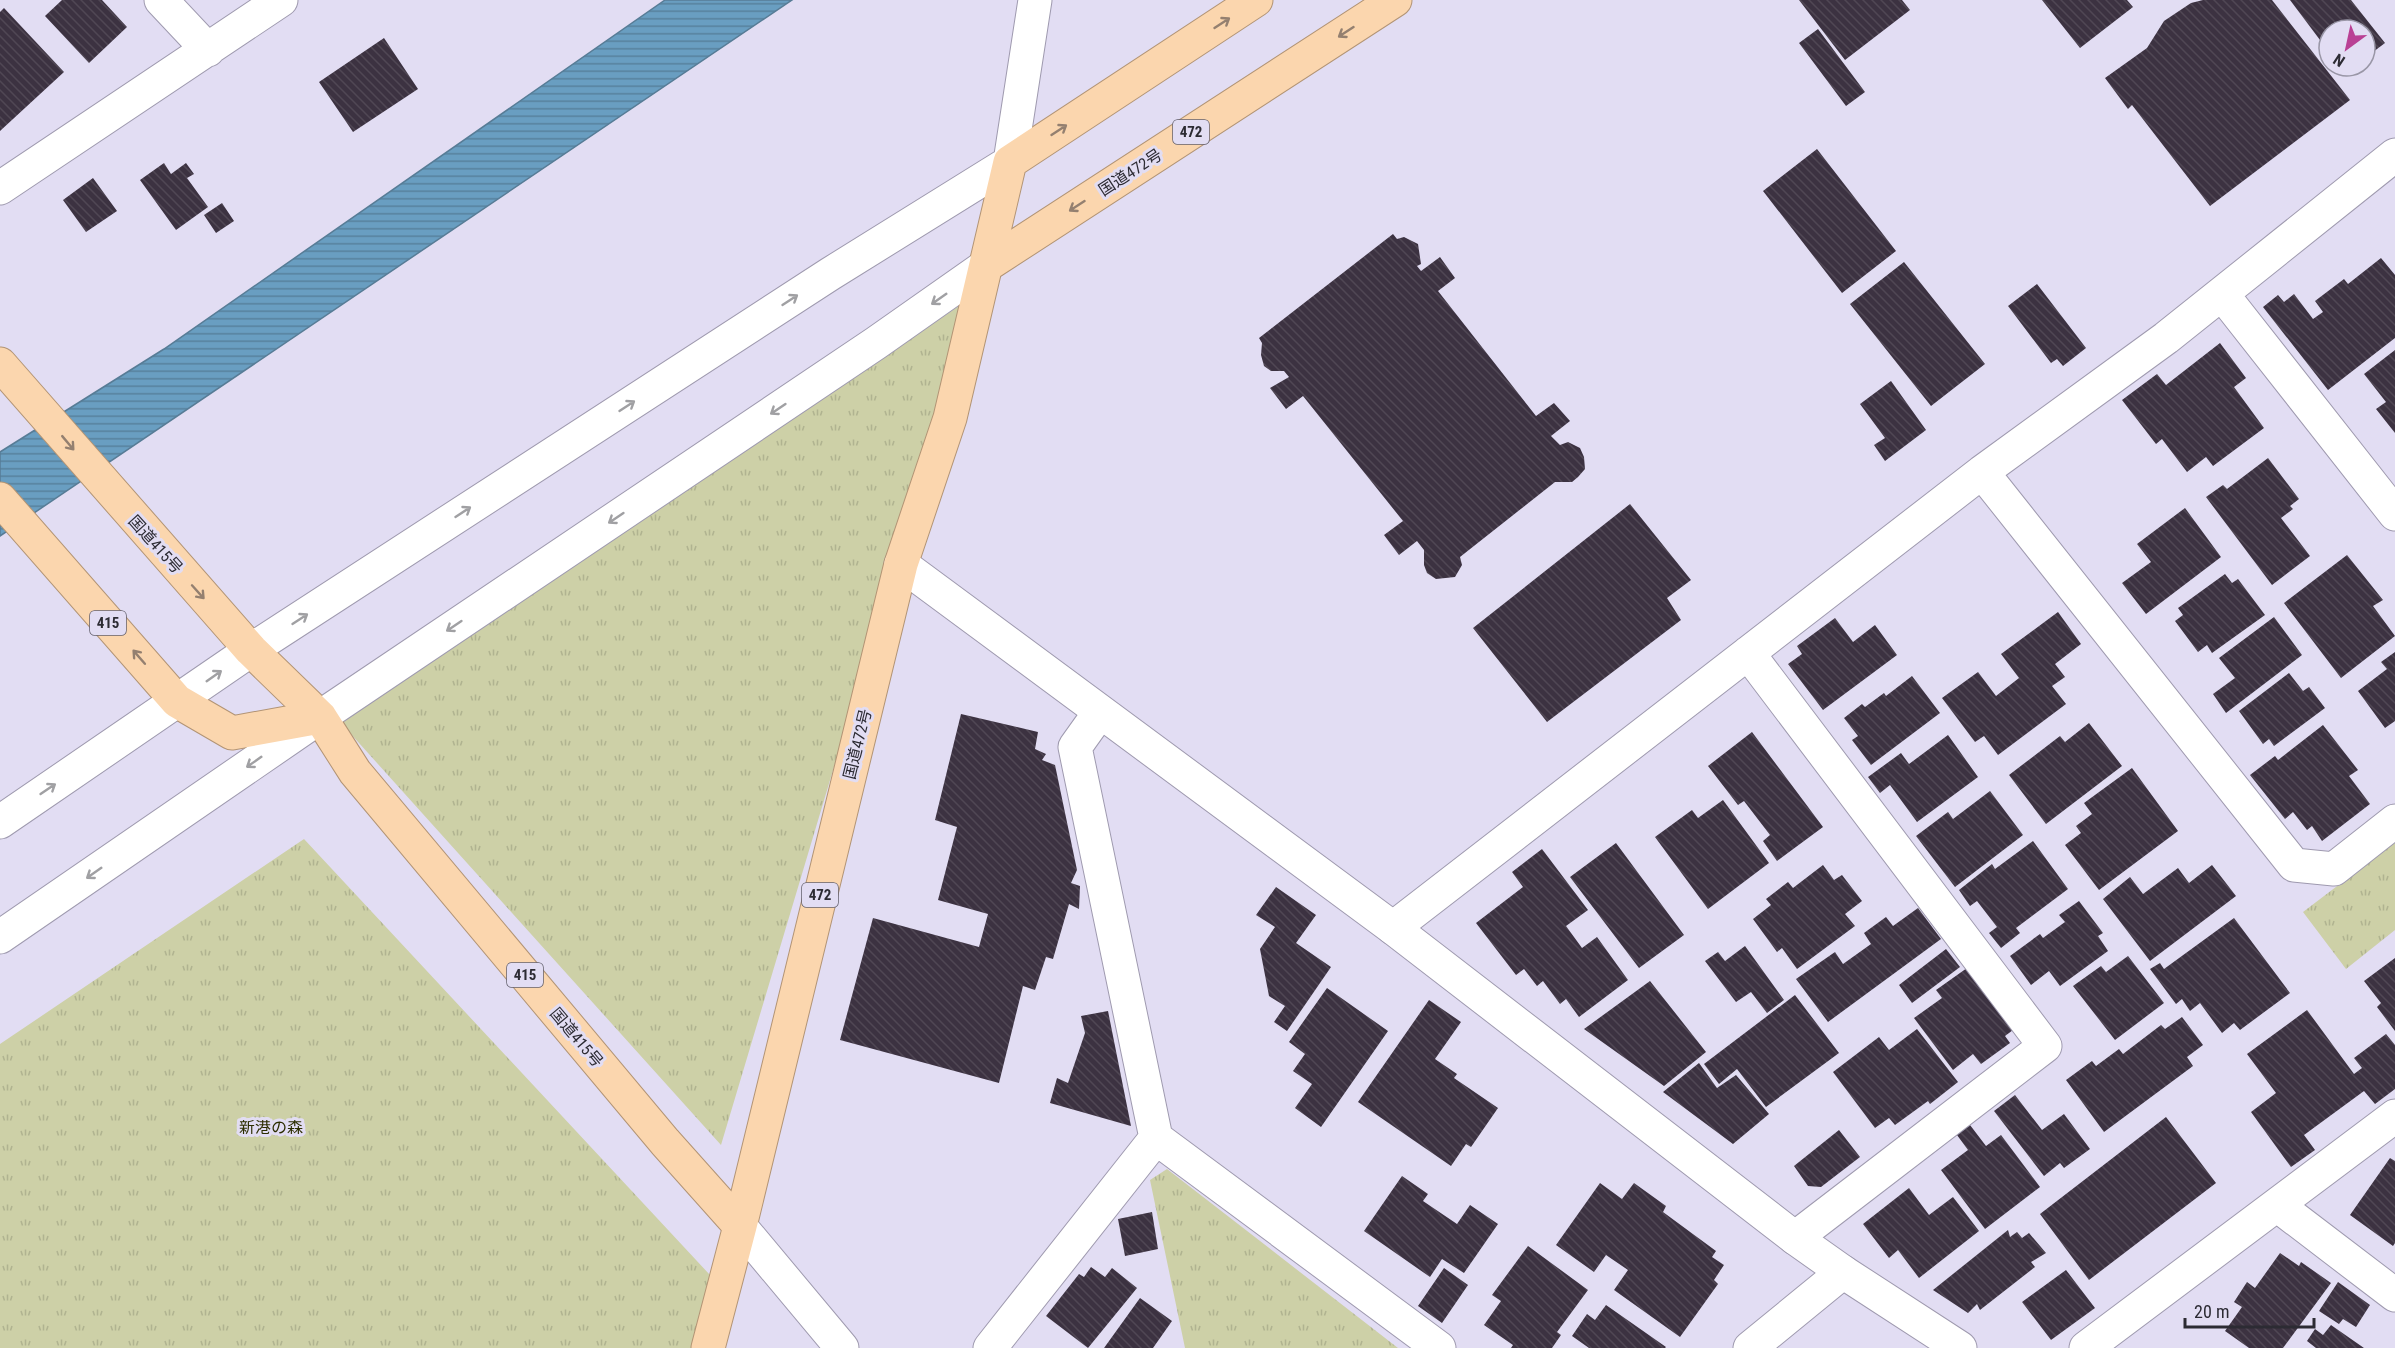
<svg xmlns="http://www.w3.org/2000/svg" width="2395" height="1348" viewBox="0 0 2395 1348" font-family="'Roboto Condensed','Noto Sans JP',sans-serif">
	<defs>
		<pattern id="park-tufts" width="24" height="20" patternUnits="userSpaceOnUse" patternTransform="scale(1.5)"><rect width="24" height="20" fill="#cdd0a7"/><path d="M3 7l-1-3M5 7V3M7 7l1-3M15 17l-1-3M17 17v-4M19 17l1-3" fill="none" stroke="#b0b390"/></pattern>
		<pattern id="water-rules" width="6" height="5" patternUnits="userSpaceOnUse" patternTransform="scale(1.5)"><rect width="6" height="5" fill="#699ec1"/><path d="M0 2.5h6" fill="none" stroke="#57819d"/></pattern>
		<pattern id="building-back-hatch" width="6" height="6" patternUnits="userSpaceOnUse" patternTransform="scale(1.5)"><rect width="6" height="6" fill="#3c3241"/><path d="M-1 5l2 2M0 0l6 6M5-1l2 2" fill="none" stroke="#504754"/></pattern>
	</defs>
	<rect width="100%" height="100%" fill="#e2ddf3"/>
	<!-- park -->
	<path fill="url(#park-tufts)" d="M975,295L721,1145L341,723Z
		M304,839L710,1275L691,1348H0V1044Z
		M2395,842V930L2346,969L2303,912Z
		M1167,1169L1398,1348H1185L1150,1180Z"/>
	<!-- water -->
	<path fill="url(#water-rules)" stroke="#577c96" stroke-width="1.5" d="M665,0H792L0,536V452L164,349Z"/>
	<!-- building -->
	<path fill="url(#building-back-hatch)" d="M62,0H102L127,27L89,63L45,16Z
		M1799,0H1902L1910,10L1845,60Z
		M2042,0H2127L2133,7L2080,48Z
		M2203,0H2272L2350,100L2210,206L2132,105L2128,109L2105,78L2147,48L2164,21L2191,3Z
		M2290,0H2351L2385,43L2365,58V30H2329V52Z
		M4,8L64,72L0,131V12Z
		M1818,29L1865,92L1846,106L1799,43Z
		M384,38L418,89L353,132L319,82Z
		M1817,149L1896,251L1842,293L1763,191Z
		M164,163L171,174L186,163L194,174L187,178L208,207L176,230L140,180Z
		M93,178L117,211L86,232L63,200Z
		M222,203L234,221L216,233L204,215Z
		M1393,234L1397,239L1404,237L1418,244L1421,264L1417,266L1421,271L1440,257L1455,278L1438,291L1536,416L1554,403L1570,421L1551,436L1560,445L1568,442L1580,448L1584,457L1585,469L1578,477L1572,482H1555L1460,557L1462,565L1455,577L1436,579L1427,573L1424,565V550L1417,541L1399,555L1384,535L1403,521L1303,396L1286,409L1270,388L1289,377L1284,371H1271L1264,366L1261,355L1262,343L1259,338Z
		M2381,258L2395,275V338L2328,390L2263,307L2278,295L2284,302L2294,294L2313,319L2323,312L2315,301L2344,279L2348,284Z
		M1904,262L1985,364L1931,406L1850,304Z
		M2037,284L2086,348L2063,366L2057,359L2051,363L2008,306Z
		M2220,343L2246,378L2234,387L2264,428L2213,466L2206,457L2187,472L2162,439L2156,444L2122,400L2157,374L2166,385Z
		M2395,350V433L2376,409L2386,402L2364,374Z
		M1891,381L1926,430L1885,461L1874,445L1885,438L1860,404Z
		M2268,458L2299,499L2290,506L2293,509L2281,518L2310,556L2272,585L2206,497L2223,485L2227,489Z
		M1630,504L1691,580L1667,598L1681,620L1547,722L1473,628Z
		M2185,508L2221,557L2146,614L2122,583L2151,562L2137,544Z
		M2347,555L2383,600L2373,606L2395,636L2341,678L2284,603Z
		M2225,574L2232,583L2238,579L2265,615L2212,653L2207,645L2198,652L2175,621L2183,615L2178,608Z
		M2058,612L2081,644L2055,664L2065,677L2052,686L2066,704L1998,755L1984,736L1975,742L1942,698L1978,672L1996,696L2019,678L2001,654Z
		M2274,617L2302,655L2226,713L2213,694L2235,678L2219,658Z
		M1835,618L1853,642L1875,625L1897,655L1823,710L1788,664L1802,654L1797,646Z
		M2395,652V721L2385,728L2358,691L2387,669L2381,662Z
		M2289,673L2303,691L2309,687L2325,708L2274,746L2269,739L2263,744L2239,711Z
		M1912,676L1940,713L1871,765L1852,740L1858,736L1844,718L1862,704L1865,707L1884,693L1886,696Z
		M961,714L1038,732L1035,749L1046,754L1042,760L1055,765L1077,870L1071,883L1080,886L1079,909L1069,904L1053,959L1046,957L1035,990L1023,986L999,1083L840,1040L873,918L979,947L988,914L938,900L957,827L935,820Z
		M2089,723L2122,766L2046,824L2009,775L2060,736L2065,742Z
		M2323,725L2358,770L2349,776L2370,804L2322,841L2312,826L2307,830L2293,812L2285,819L2250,775L2275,756L2278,760Z
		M1752,732L1823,827L1777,861L1763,841L1770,835L1744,801L1738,805L1708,766Z
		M1948,735L1978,777L1917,822L1890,785L1880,793L1868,777L1901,753L1909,764Z
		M2132,768L2178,831L2099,890L2065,845L2081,833L2076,826L2092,814L2084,803Z
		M1990,791L2023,835L1955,887L1916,836L1948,812L1953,819Z
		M1723,800L1769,863L1708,909L1655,837L1692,810L1698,818Z
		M2033,841L2068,889L2016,928L2020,933L2001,948L1989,933L1997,927L1977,901L1970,906L1959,890L1992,864L1995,869Z
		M1616,843L1684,935L1639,968L1570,877Z
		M1542,849L1588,910L1566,926L1582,948L1597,937L1628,980L1579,1017L1566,999L1560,1004L1543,981L1537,986L1524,969L1516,975L1476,923L1523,887L1512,872Z
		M1823,865L1834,880L1842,875L1862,901L1845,914L1855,926L1797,969L1782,948L1777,952L1753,919L1771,905L1766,899L1788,882L1793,888Z
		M2212,865L2236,896L2150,961L2103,899L2130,877L2143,894L2178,868L2189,883Z
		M1276,887L1316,915L1296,943L1331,967L1287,1031L1274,1022L1285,1006L1269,996L1260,949L1275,927L1256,915Z
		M2079,901L2103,933L2098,936L2108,951L2060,986L2049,971L2031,985L2010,956L2040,934L2043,938L2065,922L2059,915Z
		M1918,908L1941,939L1828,1022L1796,979L1835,952L1843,964L1871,944L1864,933L1886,917L1893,926Z
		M2234,918L2290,993L2240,1030L2234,1023L2222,1033L2200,1003L2190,1011L2182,999L2176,1004L2150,969L2160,963L2164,969Z
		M1745,946L1784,1000L1767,1013L1751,992L1736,1002L1705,961L1718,952L1725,961Z
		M1946,949L1960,967L1912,1003L1899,985Z
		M2128,956L2164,1003L2115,1040L2073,986L2101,966L2106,972Z
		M2395,958V1031L2377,1007L2381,1003L2364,981Z
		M1967,968L2013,1030L2005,1036L2010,1043L1981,1064L1973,1054L1953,1070L1914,1018L1942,998L1936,990Z
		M1650,981L1706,1052L1664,1086L1584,1029Z
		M1327,988L1388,1031L1321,1127L1295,1108L1312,1084L1293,1071L1305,1054L1289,1042Z
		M1795,995L1839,1053L1766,1107L1737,1069L1719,1084L1704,1064Z
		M1429,1000L1461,1022L1435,1059L1457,1074L1454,1078L1498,1108L1471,1147L1466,1144L1451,1166L1358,1102Z
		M2307,1010L2354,1074L2362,1068L2354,1058L2386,1034L2395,1045V1089L2375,1104L2364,1091L2304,1135L2315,1150L2291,1167L2251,1112L2276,1093L2247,1054Z
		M1108,1011L1131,1126L1050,1103L1057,1078L1068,1083L1085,1033L1081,1016Z
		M2182,1017L2203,1045L2187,1057L2193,1066L2104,1132L2066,1080L2092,1061L2096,1066L2119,1049L2123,1054L2161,1025L2165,1029Z
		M1917,1029L1958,1082L1930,1104L1928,1101L1895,1125L1889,1118L1875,1128L1833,1072L1879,1037L1889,1050Z
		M1699,1063L1717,1088L1736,1075L1769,1114L1733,1144L1663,1092Z
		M2015,1095L2042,1130L2064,1114L2090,1149L2064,1168L2060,1163L2044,1176L1994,1111Z
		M2166,1117L2216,1183L2089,1280L2040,1214Z
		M1970,1125L1986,1146L2001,1135L2040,1187L1985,1229L1941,1170L1968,1150L1957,1135Z
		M1839,1130L1860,1157L1821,1187L1808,1186L1794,1166Z
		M2390,1158L2395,1161V1243L2393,1246L2350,1215Z
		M1402,1176L1428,1194L1423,1201L1457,1224L1470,1205L1498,1224L1464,1273L1442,1259L1430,1277L1364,1231Z
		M1600,1183L1622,1199L1634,1183L1666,1206L1663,1212L1716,1251L1712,1257L1724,1265L1714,1280L1718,1284L1680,1337L1614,1290L1628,1270L1606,1255L1594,1272L1556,1245Z
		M1909,1188L1929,1215L1953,1197L1979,1231L1919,1278L1898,1250L1889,1258L1863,1224Z
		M1152,1212L1158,1249L1125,1256L1118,1219Z
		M2008,1230L2010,1237L2017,1232L2022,1238L2029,1233L2046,1253L2031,1262L2035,1267L1980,1310L1977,1304L1968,1313L1933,1290Z
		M1528,1246L1588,1290L1557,1332L1561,1335L1552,1348H1511L1513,1345L1484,1325L1501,1301L1492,1295Z
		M2280,1253L2299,1266L2301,1262L2331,1283L2283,1348H2249L2225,1331L2242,1307L2234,1302L2247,1282L2255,1288Z
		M1091,1267L1105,1277L1112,1268L1137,1288L1088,1348L1046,1316L1079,1274L1084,1277Z
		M1444,1268L1468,1285L1442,1323L1418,1306Z
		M2066,1270L2095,1308L2051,1340L2022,1302Z
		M2338,1282L2370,1305L2356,1327L2343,1319L2339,1324L2319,1311Z
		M1140,1298L1172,1321L1153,1348H1104Z
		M1606,1305L1666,1347L1665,1348H1589L1572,1336L1587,1314L1595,1320Z
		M2331,1325L2364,1348H2316L2307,1341L2315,1329L2323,1335Z"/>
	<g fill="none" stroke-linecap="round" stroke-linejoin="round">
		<!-- minor casing -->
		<g stroke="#9f9aaf" stroke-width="35">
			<path id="minor" d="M161,0L208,50
				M0,188L281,0
				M2222,294L2395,514
				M1982,472L2294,865L2334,869L2395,821
				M1748,653L2045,1046L1795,1238
				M1100,712L1075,747L1156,1138L1439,1348
				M1393,928L1982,472L2166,338L2395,155
				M2277,1205L2395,1295
				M740,1226L842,1348
				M990,1348L1156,1138
				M1750,1348L1843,1272
				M2086,1348L2395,1116"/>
		</g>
		<!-- tertiary casing -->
		<g stroke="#9f9aaf" stroke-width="35">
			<path id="tertiary" d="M901,564L1393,928L1795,1238L1843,1272L1960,1348
				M0,822L251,650L830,274L1010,162L1035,0
				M0,937L320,717L876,343L987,265"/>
		</g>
		<!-- trunk casing -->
		<g stroke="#b29475" stroke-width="35">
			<path id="trunk" d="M987,265L1395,0
				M0,364L251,650L320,717L355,772L665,1142L740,1226
				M0,499L177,701L232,733L320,717
				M708,1348L740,1226L901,564L950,418L1010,162L1256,0"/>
		</g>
		<!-- minor -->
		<use href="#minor" stroke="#fff" stroke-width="33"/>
		<!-- tertiary -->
		<use href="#tertiary" stroke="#fff" stroke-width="33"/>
		<!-- trunk -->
		<use href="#trunk" stroke="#fbd6ae" stroke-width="33"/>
	</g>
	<!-- one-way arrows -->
	<defs><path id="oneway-shaft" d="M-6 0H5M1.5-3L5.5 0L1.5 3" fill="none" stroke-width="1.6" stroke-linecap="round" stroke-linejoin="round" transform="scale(1.5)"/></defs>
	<g stroke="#948070">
		<use href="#oneway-shaft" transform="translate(1222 23) rotate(-33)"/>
		<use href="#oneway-shaft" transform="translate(1346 32) rotate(147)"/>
		<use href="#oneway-shaft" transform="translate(1059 130) rotate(-33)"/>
		<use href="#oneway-shaft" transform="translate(1077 206) rotate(147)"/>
		<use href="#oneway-shaft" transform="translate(68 443) rotate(50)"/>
		<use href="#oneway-shaft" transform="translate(198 592) rotate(48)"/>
		<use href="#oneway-shaft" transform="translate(139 657) rotate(-131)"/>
	</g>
	<g stroke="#a0a0a3">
		<use href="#oneway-shaft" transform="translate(939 299) rotate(145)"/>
		<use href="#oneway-shaft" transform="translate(790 300) rotate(-33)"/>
		<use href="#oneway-shaft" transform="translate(627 406) rotate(-33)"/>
		<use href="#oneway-shaft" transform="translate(778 409) rotate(146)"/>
		<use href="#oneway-shaft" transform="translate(463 512) rotate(-33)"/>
		<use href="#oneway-shaft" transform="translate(616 518) rotate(146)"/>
		<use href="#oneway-shaft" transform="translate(300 619) rotate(-33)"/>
		<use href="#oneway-shaft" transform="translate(454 626) rotate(146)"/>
		<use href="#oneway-shaft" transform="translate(214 676) rotate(-35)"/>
		<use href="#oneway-shaft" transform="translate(254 762) rotate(145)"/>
		<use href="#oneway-shaft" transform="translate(48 789) rotate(-34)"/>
		<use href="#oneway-shaft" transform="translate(94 873) rotate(145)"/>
	</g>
	<g text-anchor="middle" stroke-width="6" stroke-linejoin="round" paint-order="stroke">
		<!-- shield labels -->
		<g fill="#e2ddf3" stroke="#63606d" stroke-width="1.5">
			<rect x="1173" y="120" width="36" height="24" rx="4.5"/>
			<rect x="90" y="611" width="36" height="24" rx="4.5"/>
			<rect x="802" y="883" width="36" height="24" rx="4.5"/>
			<rect x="507" y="963" width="36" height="24" rx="4.5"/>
		</g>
		<g font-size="15" font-weight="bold" fill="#2c2b33">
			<text x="1191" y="137">472</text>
			<text x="108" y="628">415</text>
			<text x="820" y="900">472</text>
			<text x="525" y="980">415</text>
		</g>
		<!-- street labels -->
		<g font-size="16" fill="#2c2b33" stroke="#e2ddf3">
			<text transform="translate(1130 172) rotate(-33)" y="6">国道472号</text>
			<text transform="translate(156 544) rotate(48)" y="6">国道415号</text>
			<text transform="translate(857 744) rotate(-76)" y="6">国道472号</text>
			<text transform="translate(577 1037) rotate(50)" y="6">国道415号</text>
		</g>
		<!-- park labels -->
		<g font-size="16" fill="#2c2d00" stroke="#e2ddf3">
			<text x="271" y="1133">新港の森</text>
		</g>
	</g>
	<!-- north arrow -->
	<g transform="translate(2347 48) rotate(213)"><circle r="28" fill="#e2ddf3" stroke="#9996a6" stroke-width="1.5"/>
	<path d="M0-4.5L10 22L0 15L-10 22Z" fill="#b94094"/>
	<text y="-9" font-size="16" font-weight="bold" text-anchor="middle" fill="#2c2b33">N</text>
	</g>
	<!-- scale -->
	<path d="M2185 1318v9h129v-9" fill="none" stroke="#2c2b33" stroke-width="3"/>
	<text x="2194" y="1318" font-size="18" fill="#2c2b33" stroke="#e2ddf3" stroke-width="4.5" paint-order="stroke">20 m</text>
</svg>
